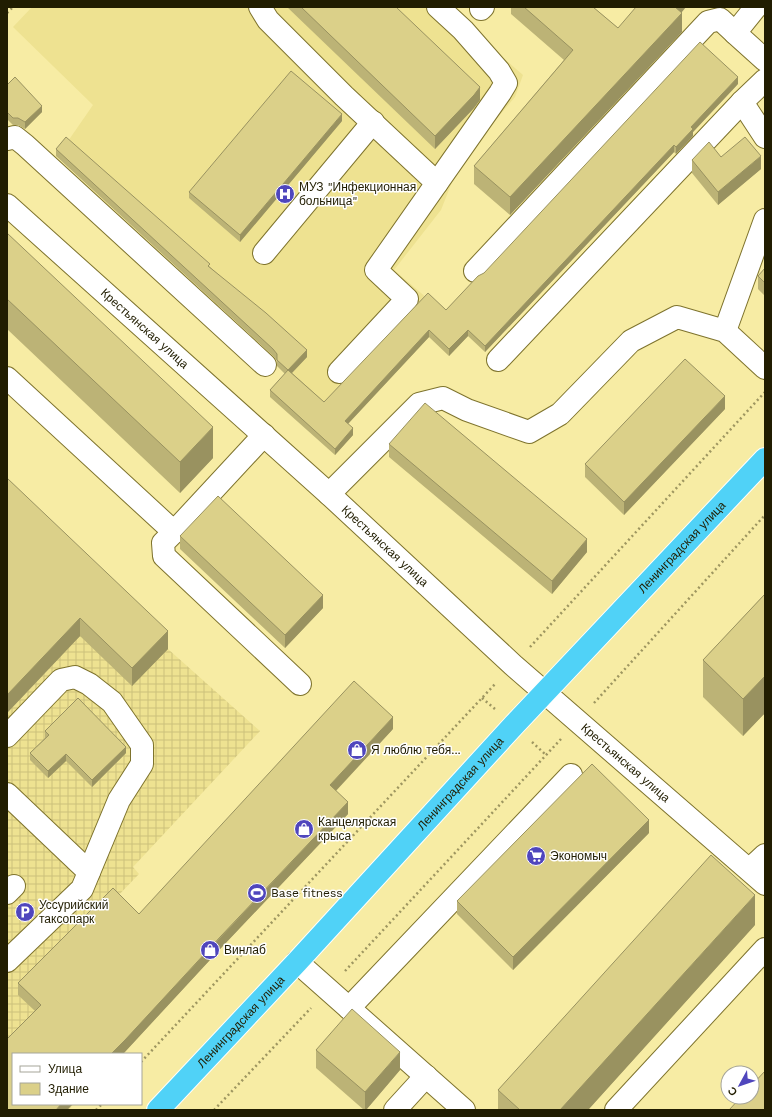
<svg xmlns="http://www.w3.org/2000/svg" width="772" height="1117" viewBox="0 0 772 1117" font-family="'Work Sans',sans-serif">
	<defs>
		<pattern id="industrial-grid" width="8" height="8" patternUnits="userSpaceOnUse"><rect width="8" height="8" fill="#eee291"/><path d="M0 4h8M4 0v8" fill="none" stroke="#ccc17b"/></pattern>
	</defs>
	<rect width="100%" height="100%" fill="#f7eca4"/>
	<!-- built -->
	<path fill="#eee291" d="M32,7H445L523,75L515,97L482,136L454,177L441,210L394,270L428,299L324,409L288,377L273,326L255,346L248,338L264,318L230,291L214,311L202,300L217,277L66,144L93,105L13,27Z"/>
	<!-- industrial -->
	<path fill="url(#industrial-grid)" d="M7,496L168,649L260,731L133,867L139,874L114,900L13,1054V1104H74L68,1110H7Z"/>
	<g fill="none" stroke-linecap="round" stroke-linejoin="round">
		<!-- minor casing -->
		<g stroke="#7e732d" stroke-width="24">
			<g id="minor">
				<path d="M260,7L268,20L344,96L437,183"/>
				<path d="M756,7L735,33L765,60"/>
				<path d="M481,9L483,7"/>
				<path d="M742,102L765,137"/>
				<path d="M7,139L15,137L25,145L265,365"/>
				<path id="s1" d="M7,205L329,494L513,665L765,884"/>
				<path d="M264,253L373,122"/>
				<path d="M475,271L708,22L720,19L735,33"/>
				<path d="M725,331L765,220"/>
				<path d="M498,360L742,102L765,80"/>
				<path d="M339,372L407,299L376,270L500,93L506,83L499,71L463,30L438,7"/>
				<path d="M7,378L174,532L264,435"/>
				<path d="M329,494L419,404L443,398L467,410L529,432L560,414L631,341L677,317L725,331L765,368"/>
				<path d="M174,532L163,543L164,556L300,684"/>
				<path d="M7,736L61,680L75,677L89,684L112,702L142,745V764L119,800L82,889L7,961"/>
				<path d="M7,794L89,872"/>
				<path d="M750,869L765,855"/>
				<path d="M7,893L14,886"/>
				<path d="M297,962L464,1110"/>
				<path d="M349,1008L571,775"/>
				<path d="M395,1110L426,1076"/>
				<path d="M616,1110L765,949"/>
			</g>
		</g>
		<!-- highway casing -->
		<g stroke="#fff" stroke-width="24">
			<g id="highway">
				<path id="s2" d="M158,1110L297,962L514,725L765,459"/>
			</g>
		</g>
		<!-- path -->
		<path stroke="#9e9660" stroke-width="2.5" stroke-dasharray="2 3" stroke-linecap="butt" d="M7,13L13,7
			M530,647L765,392
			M482,698L495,709
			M594,703L765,515
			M532,742L546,755
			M345,971L561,739
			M141,1062L496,683
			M96,1110L102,1104
			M214,1110L311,1008"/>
		<!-- minor -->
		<use href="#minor" stroke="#fff" stroke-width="22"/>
		<!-- highway -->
		<use href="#highway" stroke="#50d2f7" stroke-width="22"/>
	</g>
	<!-- wall -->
	<path fill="#bcb376" d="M287,7H396L480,100L474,108L435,149Z
		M511,7H593L618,28L681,13L682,32L510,215L474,184V166L564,60L511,14Z
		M738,84L693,132V136L676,154L674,152L485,352L468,336L449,356L429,337L348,424L353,435L335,455L270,397V390L285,374L277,366V361L273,356L56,156V149L210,267L307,357L292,373L324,402L446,310L484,273Z
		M7,85L42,112L25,129L18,125H13L7,119Z
		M342,121L240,242L189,198V192Z
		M721,157L761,169L718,205L692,173V160Z
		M7,233L213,458L180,493L7,329Z
		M765,268V296L758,289V276Z
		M725,409L624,515L585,477V464Z
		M389,444L587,552L552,594L389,457Z
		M7,478L168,649L132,686L80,636L7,713Z
		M180,536L323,608L285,648L180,549Z
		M765,594V713L743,736L703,697V660Z
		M393,729L336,791L348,814L221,948L123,1054H13L35,1011L18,995V983L139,914Z
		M45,731L126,753L92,787L66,761L48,778L30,760V753L45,738Z
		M649,833L513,970L457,914V901Z
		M755,925L588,1110H498V1090Z
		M316,1050L400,1070L366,1110H364L316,1068Z"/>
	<!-- shaded-wall -->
	<path fill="#999260" d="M673,7H686L673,23Z
		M682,13V32L510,215V197Z
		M738,77V84L693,132V136L676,154V147L691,127Z
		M480,87V100L474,108L435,149V136Z
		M42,106V112L25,129V122Z
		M342,114V121L240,242V235Z
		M674,145V152L485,352V346Z
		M761,156V169L718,205V192Z
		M429,330V337L345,427V421Z
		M468,330V336L449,356V349Z
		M307,350V357L288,377V370Z
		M725,396V409L624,515V502Z
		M213,427V458L180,493V462Z
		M353,428V435L335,455V449Z
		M587,539V552L552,594V581Z
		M323,595V608L285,648V635Z
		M80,618V636L7,713V695Z
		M168,631V649L132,686V668Z
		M765,676V713L743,736V699Z
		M393,717V729L330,797V785Z
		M126,747V753L92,787V780Z
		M66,754V761L48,778V771Z
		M348,802V814L221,948L123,1054H111Z
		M649,820V833L513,970V957Z
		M755,895V925L588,1110H560Z
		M400,1052V1070L366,1110H365V1092Z
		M61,1104H73L67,1110H56Z"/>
	<!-- building -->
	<path fill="#dbd089" stroke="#999260" d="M301,7H396L480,87L474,95L435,136Z
		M524,7H593L618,28L636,7H675L682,13L510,197L474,166L573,50Z
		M700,42L738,77L691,127L693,129L676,147L674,145L485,346L468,330L449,349L429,330L345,421L353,428L335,449L270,390L288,370L324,402L428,293L446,310L478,276L484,273Z
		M291,71L342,114L240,235L189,192Z
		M15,77L42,106L25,122L18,118H13L7,112V85Z
		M66,137L210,264L208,266L266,313L307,350L288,370L277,360V354L273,349L56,149Z
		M745,137L761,156L718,192L692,160L709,142L721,157Z
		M7,233L213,427L180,462L7,299Z
		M765,268V283L758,276Z
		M685,359L725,396L624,502L585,464Z
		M425,403L587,539L552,581L389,444Z
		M7,478L168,631L132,668L80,618L7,695Z
		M218,496L323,595L285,635L180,536Z
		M765,594V676L743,699L703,660Z
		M354,681L393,717L330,785L348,802L221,936L125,1040L111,1054H13V1104H61L56,1110H7V1039L41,1005L18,983L113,888L139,914Z
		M78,698L126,747L92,780L66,754L48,771L30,753L49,735L45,731Z
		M592,764L649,820L513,957L457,901Z
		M711,855L755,895L560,1110H520L498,1090Z
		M352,1009L400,1052L365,1092L316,1050Z
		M765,1071V1110H729L741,1097H752V1085Z"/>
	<!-- icons -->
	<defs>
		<g id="hospital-disc" transform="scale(1)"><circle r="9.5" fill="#4f46bd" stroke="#fff"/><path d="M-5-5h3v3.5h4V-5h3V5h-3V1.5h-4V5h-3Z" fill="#fff"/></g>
		<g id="shop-disc" transform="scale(1)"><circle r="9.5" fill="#4f46bd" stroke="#fff"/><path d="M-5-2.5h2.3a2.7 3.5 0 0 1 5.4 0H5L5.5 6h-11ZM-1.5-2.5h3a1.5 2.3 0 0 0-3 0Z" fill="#fff"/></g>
		<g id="supermarket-disc" transform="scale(1)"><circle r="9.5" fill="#4f46bd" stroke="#fff"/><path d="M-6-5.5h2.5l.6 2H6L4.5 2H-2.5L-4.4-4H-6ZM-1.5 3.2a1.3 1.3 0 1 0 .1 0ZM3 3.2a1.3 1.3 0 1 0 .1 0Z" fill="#fff"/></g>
		<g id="stadium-disc" transform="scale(1)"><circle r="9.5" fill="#4f46bd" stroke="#fff"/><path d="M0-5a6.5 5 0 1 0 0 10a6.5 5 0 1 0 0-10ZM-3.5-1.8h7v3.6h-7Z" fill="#fff"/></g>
		<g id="parking-disc" transform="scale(1)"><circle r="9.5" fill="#4f46bd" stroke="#fff"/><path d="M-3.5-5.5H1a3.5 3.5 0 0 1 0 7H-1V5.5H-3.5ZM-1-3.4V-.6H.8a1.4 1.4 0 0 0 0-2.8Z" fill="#fff"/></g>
	</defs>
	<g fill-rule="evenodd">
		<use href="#hospital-disc" x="285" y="194"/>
		<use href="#shop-disc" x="357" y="750"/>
		<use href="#shop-disc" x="304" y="829"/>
		<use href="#supermarket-disc" x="536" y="856"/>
		<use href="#stadium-disc" x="257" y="893"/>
		<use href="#parking-disc" x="25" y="912"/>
		<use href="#shop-disc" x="210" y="950"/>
	</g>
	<g text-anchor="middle" stroke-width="3" stroke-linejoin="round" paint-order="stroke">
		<!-- poi labels -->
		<g font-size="12" fill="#211d01" stroke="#fff" text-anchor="start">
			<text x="299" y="191">МУЗ "Инфекционная<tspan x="299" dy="14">больница"</tspan></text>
			<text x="371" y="754">Я люблю тебя...</text>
			<text x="318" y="826">Канцелярская<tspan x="318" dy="14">крыса</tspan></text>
			<text x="550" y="860">Экономыч</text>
			<text x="271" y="897">Base fitness</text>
			<text x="39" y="909">Уссурийский<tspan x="39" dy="14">таксопарк</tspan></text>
			<text x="224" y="954">Винлаб</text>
		</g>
		<!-- street labels -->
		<g font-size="12" fill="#211d01" stroke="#fff">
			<text dy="4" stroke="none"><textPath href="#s1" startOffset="185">Крестьянская улица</textPath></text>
			<text dy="4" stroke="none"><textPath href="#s1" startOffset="509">Крестьянская улица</textPath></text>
			<text dy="4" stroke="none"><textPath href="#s2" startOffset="769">Ленинградская улица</textPath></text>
			<text dy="4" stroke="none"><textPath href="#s1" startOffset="833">Крестьянская улица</textPath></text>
			<text dy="4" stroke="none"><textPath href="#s2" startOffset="445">Ленинградская улица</textPath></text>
			<text dy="4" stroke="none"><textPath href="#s2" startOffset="121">Ленинградская улица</textPath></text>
		</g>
	</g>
	<!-- border -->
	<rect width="772" height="1117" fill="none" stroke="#211d01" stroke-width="16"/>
	<!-- legend -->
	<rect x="12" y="1053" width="130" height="52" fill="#ffffff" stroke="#a6a599"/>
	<rect x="20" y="1066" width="20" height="6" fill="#ffffff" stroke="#a6a599"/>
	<text x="48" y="1073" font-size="12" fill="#211d01">Улица</text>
	<rect x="20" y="1083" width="20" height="12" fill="#dbd089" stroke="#a6a599"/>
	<text x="48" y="1093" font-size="12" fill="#211d01">Здание</text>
	<!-- north arrow -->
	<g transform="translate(740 1085) rotate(230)"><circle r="19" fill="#ffffff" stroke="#a6a599"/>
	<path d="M0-3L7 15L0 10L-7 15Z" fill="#4f46bd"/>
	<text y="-6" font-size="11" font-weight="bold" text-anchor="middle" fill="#211d01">С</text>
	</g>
</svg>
